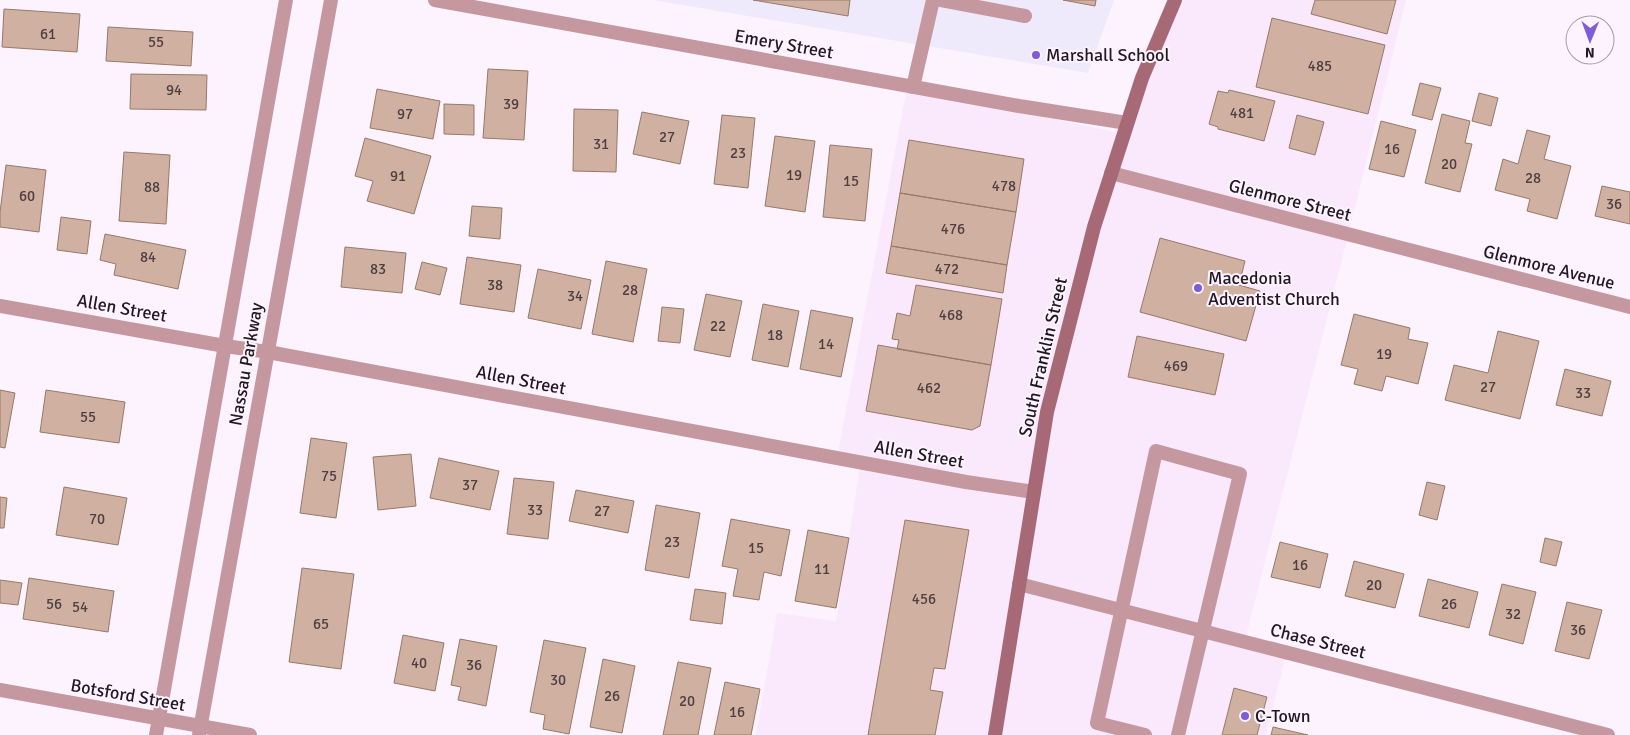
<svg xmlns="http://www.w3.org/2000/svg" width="1630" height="735" viewBox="0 0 1630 735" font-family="Signika,sans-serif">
	<rect width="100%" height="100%" fill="#fdf3fe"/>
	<!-- built -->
	<path fill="#fae9fc" d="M1169,0H1406L1349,232L1244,644L1286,655L1266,735H756L777,613L836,621L860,466L836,463L907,88L1115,132Z"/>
	<!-- education -->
	<path fill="#eeeafc" d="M653,0H1114L1088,73Z"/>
	<!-- building -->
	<path fill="#d0b0a0" stroke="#97796a" d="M753,0H850L848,16Z
		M1063,0H1096L1095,6Z
		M1315,0H1396L1387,34L1311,14Z
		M4,9L80,14L77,52L2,47Z
		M1272,18L1385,45L1368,114L1256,87Z
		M108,27L193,32L191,66L106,61Z
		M488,69L528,71L524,140L483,138Z
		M131,74L207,75L206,110L130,109Z
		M1420,83L1441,88L1432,120L1412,115Z
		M377,89L440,101L433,139L370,128Z
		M1229,90L1275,101L1264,141L1218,129V127L1209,124L1218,91L1228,93Z
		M1479,93L1498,98L1491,126L1472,121Z
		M444,104L474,105V135L444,134Z
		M574,109L618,110L616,172L573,171Z
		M642,112L689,121L680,164L633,154Z
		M1442,114L1470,121L1465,143L1472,144L1460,192L1425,183Z
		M722,115L755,118L748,188L714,184Z
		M1297,115L1324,122L1315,155L1289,148Z
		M1381,121L1416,130L1404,177L1369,169Z
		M1527,130L1550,136L1544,159L1571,166L1557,219L1527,211L1530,199L1495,190L1503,159L1518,164Z
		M775,136L815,141L805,212L765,206Z
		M365,138L431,156L414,214L367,201L373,181L355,176Z
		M909,140L1024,159L1016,212L900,193Z
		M830,145L872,149L865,221L823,217Z
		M124,152L170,155L166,224L119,221Z
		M6,165L46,170L39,232L0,227V212Z
		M1602,186L1630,192V224L1595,216Z
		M900,193L1016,212L1007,265L891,246Z
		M472,206L502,208L500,239L469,236Z
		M61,217L91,221L87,254L57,250Z
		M105,234L186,250L178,289L114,275L116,264L100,260Z
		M1160,238L1245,261L1239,285L1260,291L1246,341L1140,312Z
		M891,246L1007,265L1003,293L886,273Z
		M345,247L406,253L402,293L341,287Z
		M467,257L521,265L514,312L460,304Z
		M606,261L647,269L633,342L592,334Z
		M422,262L447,268L440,295L415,289Z
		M538,269L591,280L581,329L528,318Z
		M916,285L1002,299L991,365L897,349L899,340L892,339L897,313L910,316Z
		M706,294L742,301L730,357L694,350Z
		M763,304L799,311L788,367L752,360Z
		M662,307L684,309L680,343L658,341Z
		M811,310L853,318L841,377L800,369Z
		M1354,314L1410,328L1408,339L1428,343L1418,384L1386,376L1382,391L1354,384L1358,369L1341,365Z
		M1498,331L1539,341L1520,419L1445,400L1454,365L1488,373Z
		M1137,336L1224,354L1215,395L1128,377Z
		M878,345L991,365L980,426L972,430L866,411Z
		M1565,369L1611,381L1602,416L1556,405Z
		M0,390L15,393L5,448L0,447Z
		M46,390L125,402L119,443L40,432Z
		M311,438L347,443L336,518L300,513Z
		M411,454L416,506L378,510L373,457Z
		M439,458L499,471L490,510L430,498Z
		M514,478L554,482L548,539L507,534Z
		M1427,482L1445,486L1437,520L1419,515Z
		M64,487L127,498L118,545L56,535Z
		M576,490L634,501L628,533L569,521Z
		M0,497L7,498L4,528H0Z
		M656,505L700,513L689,578L645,570Z
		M731,519L790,530L781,576L764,572L759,600L733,596L738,569L722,566Z
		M905,520L969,530L945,669L934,668L930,690L943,692L935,735H868Z
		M808,530L849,538L836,608L795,601Z
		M1545,538L1562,542L1556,566L1540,562Z
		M1280,542L1328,554L1320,588L1271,577Z
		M1354,561L1404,574L1395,608L1345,596Z
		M302,568L354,574L341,669L289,662Z
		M29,578L114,591L108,632L23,619Z
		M1428,579L1478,592L1469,628L1419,616Z
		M0,580L22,583L18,605L0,603Z
		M1502,584L1536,592L1523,644L1489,635Z
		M695,589L726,593L722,624L690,620Z
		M1567,602L1602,610L1589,659L1555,651Z
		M403,635L444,643L435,691L394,683Z
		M460,639L497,646L486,706L458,700L461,687L451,685Z
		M544,640L586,648L569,734L543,729L545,715L530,712Z
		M603,659L635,666L622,733L590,727Z
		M678,662L711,668L698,735H663Z
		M725,682L760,689L751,735H714Z
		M1234,688L1267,697L1257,735H1222Z
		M1273,727L1308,735H1271Z"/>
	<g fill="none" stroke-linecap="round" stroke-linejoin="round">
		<!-- service -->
		<path stroke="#c598a0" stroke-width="14" d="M941,0L1025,16
			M913,87L933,0
			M1145,735L1097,723L1156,451L1240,474L1178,735"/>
		<!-- minor -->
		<path stroke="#c598a0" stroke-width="14" d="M435,0L1019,106L1127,123
			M1111,173L1630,307
			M0,306L225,346L268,352L966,482L1034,492
			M1019,584L1608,735
			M0,690L250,735
			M156,735L286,0
			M199,735L331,0"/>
		<!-- secondary -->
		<path stroke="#a86976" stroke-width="14" d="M995,735L1047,412L1094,227L1142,78L1175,0"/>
	</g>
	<!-- markers -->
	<g fill="#805dd8" stroke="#fdf3fe" stroke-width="2">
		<circle cx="1036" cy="55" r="5"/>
		<circle cx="1198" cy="288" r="5"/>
		<circle cx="1245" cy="716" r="5"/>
	</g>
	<g text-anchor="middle" stroke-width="4" stroke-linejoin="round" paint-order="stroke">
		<!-- number labels -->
		<g font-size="15" fill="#4d3f42">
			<text x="48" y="39">61</text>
			<text x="156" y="47">55</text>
			<text x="1320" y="71">485</text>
			<text x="174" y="95">94</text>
			<text x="511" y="109">39</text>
			<text x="1242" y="118">481</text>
			<text x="405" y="119">97</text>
			<text x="667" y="142">27</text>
			<text x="601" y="149">31</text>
			<text x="1392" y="154">16</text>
			<text x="738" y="158">23</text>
			<text x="1449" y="169">20</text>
			<text x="794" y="180">19</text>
			<text x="398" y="181">91</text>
			<text x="1533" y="183">28</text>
			<text x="851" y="186">15</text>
			<text x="1004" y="191">478</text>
			<text x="152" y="192">88</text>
			<text x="27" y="201">60</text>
			<text x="1614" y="209">36</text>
			<text x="953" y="234">476</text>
			<text x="148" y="262">84</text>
			<text x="378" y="274">83</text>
			<text x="947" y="274">472</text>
			<text x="495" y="290">38</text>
			<text x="630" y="295">28</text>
			<text x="575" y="301">34</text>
			<text x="951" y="320">468</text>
			<text x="718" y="331">22</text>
			<text x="775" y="340">18</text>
			<text x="826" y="349">14</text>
			<text x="1384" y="359">19</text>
			<text x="1176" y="371">469</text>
			<text x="1488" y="392">27</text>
			<text x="929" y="393">462</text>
			<text x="1583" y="398">33</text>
			<text x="88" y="422">55</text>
			<text x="329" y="481">75</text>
			<text x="470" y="490">37</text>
			<text x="535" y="515">33</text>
			<text x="602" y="516">27</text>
			<text x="97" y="524">70</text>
			<text x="672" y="547">23</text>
			<text x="756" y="553">15</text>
			<text x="1300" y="570">16</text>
			<text x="822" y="574">11</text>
			<text x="1374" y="590">20</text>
			<text x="924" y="604">456</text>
			<text x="54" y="609">56</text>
			<text x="1449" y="609">26</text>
			<text x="80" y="612">54</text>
			<text x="1513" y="619">32</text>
			<text x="321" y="629">65</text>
			<text x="1578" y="635">36</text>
			<text x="419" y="668">40</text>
			<text x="474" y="670">36</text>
			<text x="558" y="685">30</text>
			<text x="612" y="701">26</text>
			<text x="687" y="706">20</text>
			<text x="737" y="717">16</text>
		</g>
		<!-- street labels -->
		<g font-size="18" fill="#211922" stroke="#fdf3fe">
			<text transform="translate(784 44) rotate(10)" y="6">Emery Street</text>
			<text transform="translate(1290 200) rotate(14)" y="6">Glenmore Street</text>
			<text transform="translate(1549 267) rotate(14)" y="6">Glenmore Avenue</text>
			<text transform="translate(122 308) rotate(10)" y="6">Allen Street</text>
			<text transform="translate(1043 357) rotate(-77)" y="6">South Franklin Street</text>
			<text transform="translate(246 364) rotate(-80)" y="6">Nassau Parkway</text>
			<text transform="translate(521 380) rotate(11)" y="6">Allen Street</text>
			<text transform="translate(919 454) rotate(10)" y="6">Allen Street</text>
			<text transform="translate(1318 641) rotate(14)" y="6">Chase Street</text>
			<text transform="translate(128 695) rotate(10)" y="6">Botsford Street</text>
		</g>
		<!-- poi labels -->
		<g font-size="18" fill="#211922" stroke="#fdf3fe" text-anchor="start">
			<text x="1046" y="61">Marshall School</text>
			<text x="1208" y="284">Macedonia<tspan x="1208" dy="21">Adventist Church</tspan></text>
			<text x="1255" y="722">C-Town</text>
		</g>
	</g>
	<!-- north arrow -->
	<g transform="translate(1590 40) rotate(181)"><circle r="24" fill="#fdf3fe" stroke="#a59ca6"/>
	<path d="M0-4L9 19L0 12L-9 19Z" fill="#805dd8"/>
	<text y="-8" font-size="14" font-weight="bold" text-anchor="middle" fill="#211922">N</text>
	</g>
</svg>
